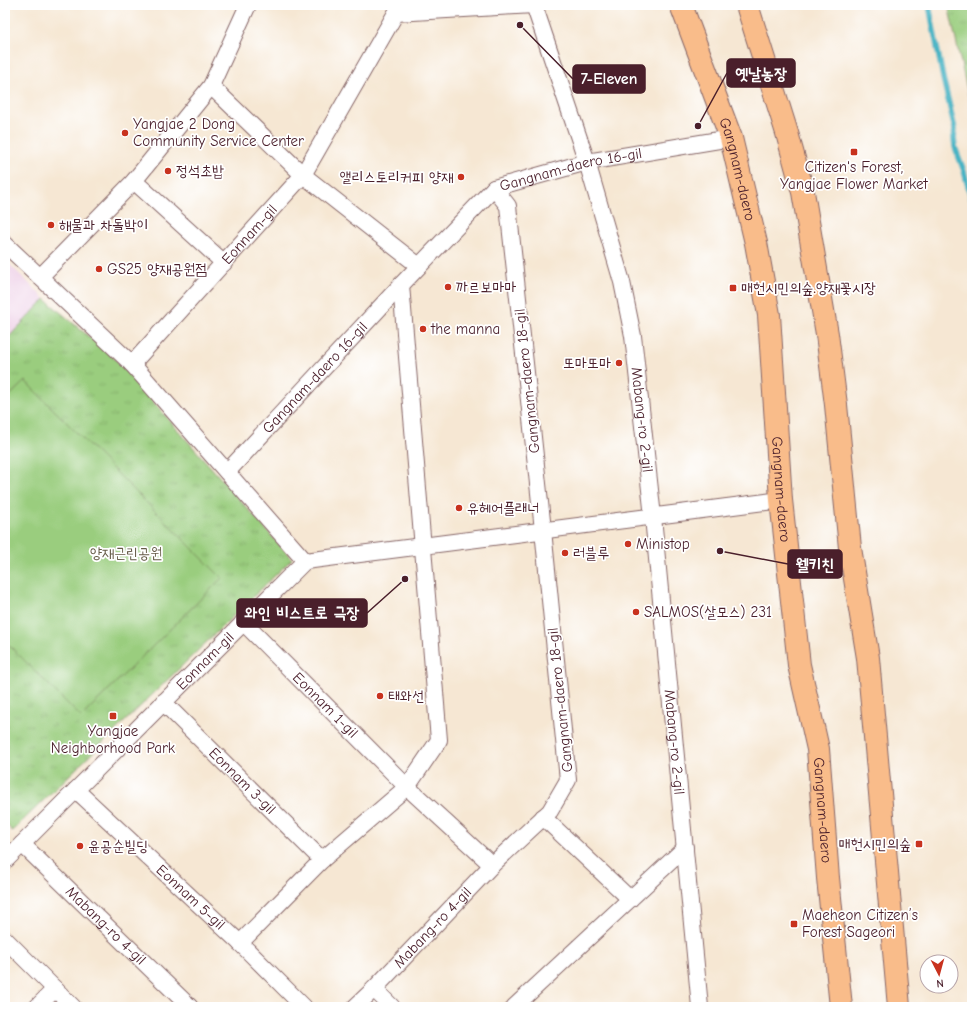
<svg xmlns="http://www.w3.org/2000/svg" width="977" height="1012" viewBox="0 0 977 1012" font-family="'Comic Neue','Poor Story',sans-serif">
	<defs>
		<pattern id="grass-tufts" width="24" height="20" patternUnits="userSpaceOnUse"><rect width="24" height="20" fill="#9acd7e"/><path d="M3 7l-1-3M5 7V3M7 7l1-3M15 17l-1-3M17 17v-4M19 17l1-3" fill="none" stroke="#86b06d"/></pattern>
	</defs>
	<rect width="100%" height="100%" fill="#fff"/>
	<filter id="ink" filterUnits="userSpaceOnUse"><feTurbulence type="fractalNoise" baseFrequency=".025" numOctaves="2"/><feDisplacementMap in="SourceGraphic" scale="8" xChannelSelector="R" yChannelSelector="G"/><feConvolveMatrix kernelMatrix="1 2 1 2 8 2 1 2 1" color-interpolation-filters="sRGB"/></filter>
	<filter id="wash" filterUnits="userSpaceOnUse"><feTurbulence type="fractalNoise" baseFrequency=".012" numOctaves="4" result="noise"/><feDisplacementMap in="SourceGraphic" scale="16" xChannelSelector="R" yChannelSelector="G"/><feGaussianBlur stdDeviation="0.9" result="paint"/><feColorMatrix in="noise" values="0 0 0 0 0 0 0 0 0 0 0 0 0 0 0 0 0 1.4 0 .05"/><feComposite in="paint" operator="in"/></filter>
	<g filter="url(#wash)">
		<rect width="100%" height="100%" fill="#f6e7d3"/>
		<!-- built -->
		<path fill="#eed0e7" d="M5,260L45,299L5,341Z"/>
		<!-- grass -->
		<path fill="url(#grass-tufts)" stroke="#727654" d="M948,5H972V112Z
			M45,299L116,360L292,559L12,831L5,823V341Z"/>
		<!-- garden -->
		<path fill="#9acd7e" stroke="#727654" d="M25,381L222,578L81,717L5,641V400Z"/>
		<g fill="none" stroke-linecap="round" stroke-linejoin="round">
			<!-- stream -->
			<path stroke="#48b4c4" stroke-width="5.5" d="M929,5L943,78L955,129L954,138L955,147L964,171L972,202"/>
		</g>
	</g>
	<g filter="url(#ink)">
		<g fill="none" stroke-linecap="round" stroke-linejoin="round">
			<!-- street casing -->
			<g stroke="#866566" stroke-width="18">
				<g id="street">
					<path id="s1" d="M534,5L587,162L622,282L633,336L653,517L700,1007"/>
					<path d="M211,86L303,175L419,266"/>
					<path d="M134,181L224,263"/>
					<path d="M5,244L132,364L305,561"/>
					<path d="M40,277L134,181L211,86L248,5"/>
					<path id="s2" d="M132,364L303,175L396,13L534,5"/>
					<path id="s3" d="M227,472L401,285L494,188L587,162L731,138"/>
					<path d="M305,561L781,500"/>
					<path id="s4" d="M243,622L407,787L492,865"/>
					<path id="s5" d="M163,702L322,860"/>
					<path id="s6" d="M76,790L240,943L304,1007"/>
					<path d="M543,817L630,899"/>
					<path id="s7" d="M22,844L190,1007"/>
					<path id="s8" d="M5,861L305,561"/>
					<path d="M5,939L73,1007"/>
					<path d="M240,943L322,860L407,787L439,740L401,285"/>
					<path d="M374,989L392,1007"/>
					<path d="M37,1007L55,989"/>
					<path id="s9" d="M355,1007L374,989L492,865L550,811L568,780L543,530L508,206L494,188"/>
					<path d="M514,1007L685,848"/>
				</g>
			</g>
			<!-- primary casing -->
			<g stroke="#866566" stroke-width="24">
				<g id="primary">
					<path id="s10" d="M681,5L731,138L756,243L769,315L781,500L799,665L818,749L828,878L841,1007"/>
					<path d="M747,5L787,133L803,192L827,334L836,405L850,548L868,658L899,1007"/>
				</g>
			</g>
			<!-- street -->
			<use href="#street" stroke="#fff" stroke-width="16"/>
			<!-- primary -->
			<use href="#primary" stroke="#f9bc8a" stroke-width="22"/>
		</g>
	</g>
	<!-- markers -->
	<g fill="#c8321e" stroke="#fff" stroke-width="1.5">
		<circle cx="125" cy="133" r="4"/>
		<rect x="850" y="148" width="8" height="8" rx="2"/>
		<circle cx="168" cy="171" r="4"/>
		<circle cx="461" cy="177" r="4"/>
		<circle cx="51" cy="225" r="4"/>
		<circle cx="99" cy="269" r="4"/>
		<circle cx="448" cy="287" r="4"/>
		<rect x="729" y="284" width="8" height="8" rx="2"/>
		<circle cx="423" cy="329" r="4"/>
		<circle cx="619" cy="363" r="4"/>
		<circle cx="459" cy="508" r="4"/>
		<circle cx="628" cy="544" r="4"/>
		<circle cx="565" cy="553" r="4"/>
		<circle cx="636" cy="612" r="4"/>
		<circle cx="380" cy="696" r="4"/>
		<rect x="109" y="712" width="8" height="8" rx="2"/>
		<rect x="915" y="840" width="8" height="8" rx="2"/>
		<circle cx="80" cy="846" r="4"/>
		<rect x="790" y="920" width="8" height="8" rx="2"/>
	</g>
	<g text-anchor="middle" stroke-width="3.5" stroke-linejoin="round" paint-order="stroke">
		<!-- poi labels -->
		<g font-size="15" fill="#4a1f2b" stroke="#fff" text-anchor="start">
			<text x="133" y="129">Yangjae 2 Dong<tspan x="133" dy="17">Community Service Center</tspan></text>
			<text x="854" y="172" text-anchor="middle">Citizen's Forest,<tspan x="854" dy="17">Yangjae Flower Market</tspan></text>
			<text x="176" y="176">정석초밥</text>
			<text x="453" y="182" text-anchor="end">앨리스토리커피 양재</text>
			<text x="59" y="230">해물과 차돌박이</text>
			<text x="107" y="274">GS25 양재공원점</text>
			<text x="456" y="292">까르보마마</text>
			<text x="741" y="293">매헌시민의숲.양재꽃시장</text>
			<text x="431" y="334">the manna</text>
			<text x="611" y="368" text-anchor="end">또마또마</text>
			<text x="467" y="513">유헤어플래너</text>
			<text x="636" y="549">Ministop</text>
			<text x="573" y="558">러블루</text>
			<text x="644" y="617">SALMOS(살모스) 231</text>
			<text x="388" y="701">태와선</text>
			<text x="113" y="736" text-anchor="middle">Yangjae<tspan x="113" dy="17">Neighborhood Park</tspan></text>
			<text x="911" y="849" text-anchor="end">매헌시민의숲</text>
			<text x="88" y="851">윤공순빌딩</text>
			<text x="802" y="920">Maeheon Citizen’s<tspan x="802" dy="17">Forest Sageori</tspan></text>
		</g>
		<!-- street labels -->
		<g font-size="15" fill="#4a1f2b" stroke="#fff">
			<text dy="5" stroke="none"><textPath href="#s10" startOffset="174">Gangnam-daero</textPath></text>
			<text dy="5" stroke="none"><textPath href="#s3" startOffset="469">Gangnam-daero 16-gil</textPath></text>
			<text dy="5" stroke="none"><textPath href="#s2" startOffset="175">Eonnam-gil</textPath></text>
			<text dy="5" stroke="none"><textPath href="#s3" startOffset="129">Gangnam-daero 16-gil</textPath></text>
			<text transform="translate(527 381) rotate(-96)" y="5">Gangnam-daero 18-gil</text>
			<text dy="5" stroke="none"><textPath href="#s1" startOffset="430">Mabang-ro 2-gil</textPath></text>
			<text dy="5" stroke="none"><textPath href="#s10" startOffset="498">Gangnam-daero</textPath></text>
			<text dy="5" stroke="none"><textPath href="#s8" startOffset="283">Eonnam-gil</textPath></text>
			<text transform="translate(560 700) rotate(-96)" y="5">Gangnam-daero 18-gil</text>
			<text dy="5" stroke="none"><textPath href="#s4" startOffset="117">Eonnam 1-gil</textPath></text>
			<text dy="5" stroke="none"><textPath href="#s1" startOffset="754">Mabang-ro 2-gil</textPath></text>
			<text dy="5" stroke="none"><textPath href="#s5" startOffset="112">Eonnam 3-gil</textPath></text>
			<text dy="5" stroke="none"><textPath href="#s10" startOffset="822">Gangnam-daero</textPath></text>
			<text dy="5" stroke="none"><textPath href="#s6" startOffset="157">Eonnam 5-gil</textPath></text>
			<text dy="5" stroke="none"><textPath href="#s7" startOffset="117">Mabang-ro 4-gil</textPath></text>
			<text dy="5" stroke="none"><textPath href="#s9" startOffset="111">Mabang-ro 4-gil</textPath></text>
		</g>
		<!-- park labels -->
		<g font-size="15" fill="#665c48" stroke="#fff">
			<text x="126" y="558">양재근린공원</text>
		</g>
	</g>
	<!-- callouts -->
	<path fill="none" stroke="#4a1f2b" stroke-width="1.5" d="M698 126L727 73M520 25L573 79M720 551L788 564M405 579L367 613"/>
	<g fill="#4a1f2b" stroke="#fff" stroke-width="1.5">
		<circle cx="698" cy="126" r="4"/>
		<circle cx="520" cy="25" r="4"/>
		<circle cx="720" cy="551" r="4"/>
		<circle cx="405" cy="579" r="4"/>
	</g>
	<g fill="#4a1f2b" stroke="#4a1f2b" stroke-width="1.5">
		<rect x="727" y="59" width="68" height="28" rx="4"/>
		<rect x="573" y="65" width="72" height="28" rx="4"/>
		<rect x="788" y="550" width="54" height="28" rx="4"/>
		<rect x="237" y="599" width="130" height="28" rx="4"/>
	</g>
	<g font-size="16" text-anchor="middle" font-weight="bold" fill="#fff">
		<text x="761" y="79">옛날농장</text>
		<text x="609" y="84">7-Eleven</text>
		<text x="815" y="570">웰키친</text>
		<text x="302" y="618">와인 비스트로 극장</text>
	</g>
	<!-- margin -->
	<rect width="977" height="1012" fill="none" stroke="#fff" stroke-width="20"/>
	<!-- north arrow -->
	<g transform="translate(939 974) rotate(174)"><circle r="19" fill="#ffffff" stroke="#b7a5aa"/>
	<path d="M0-3L7 15L0 10L-7 15Z" fill="#c8321e"/>
	<text y="-6" font-size="11" font-weight="bold" text-anchor="middle" fill="#4a1f2b">N</text>
	</g>
</svg>
